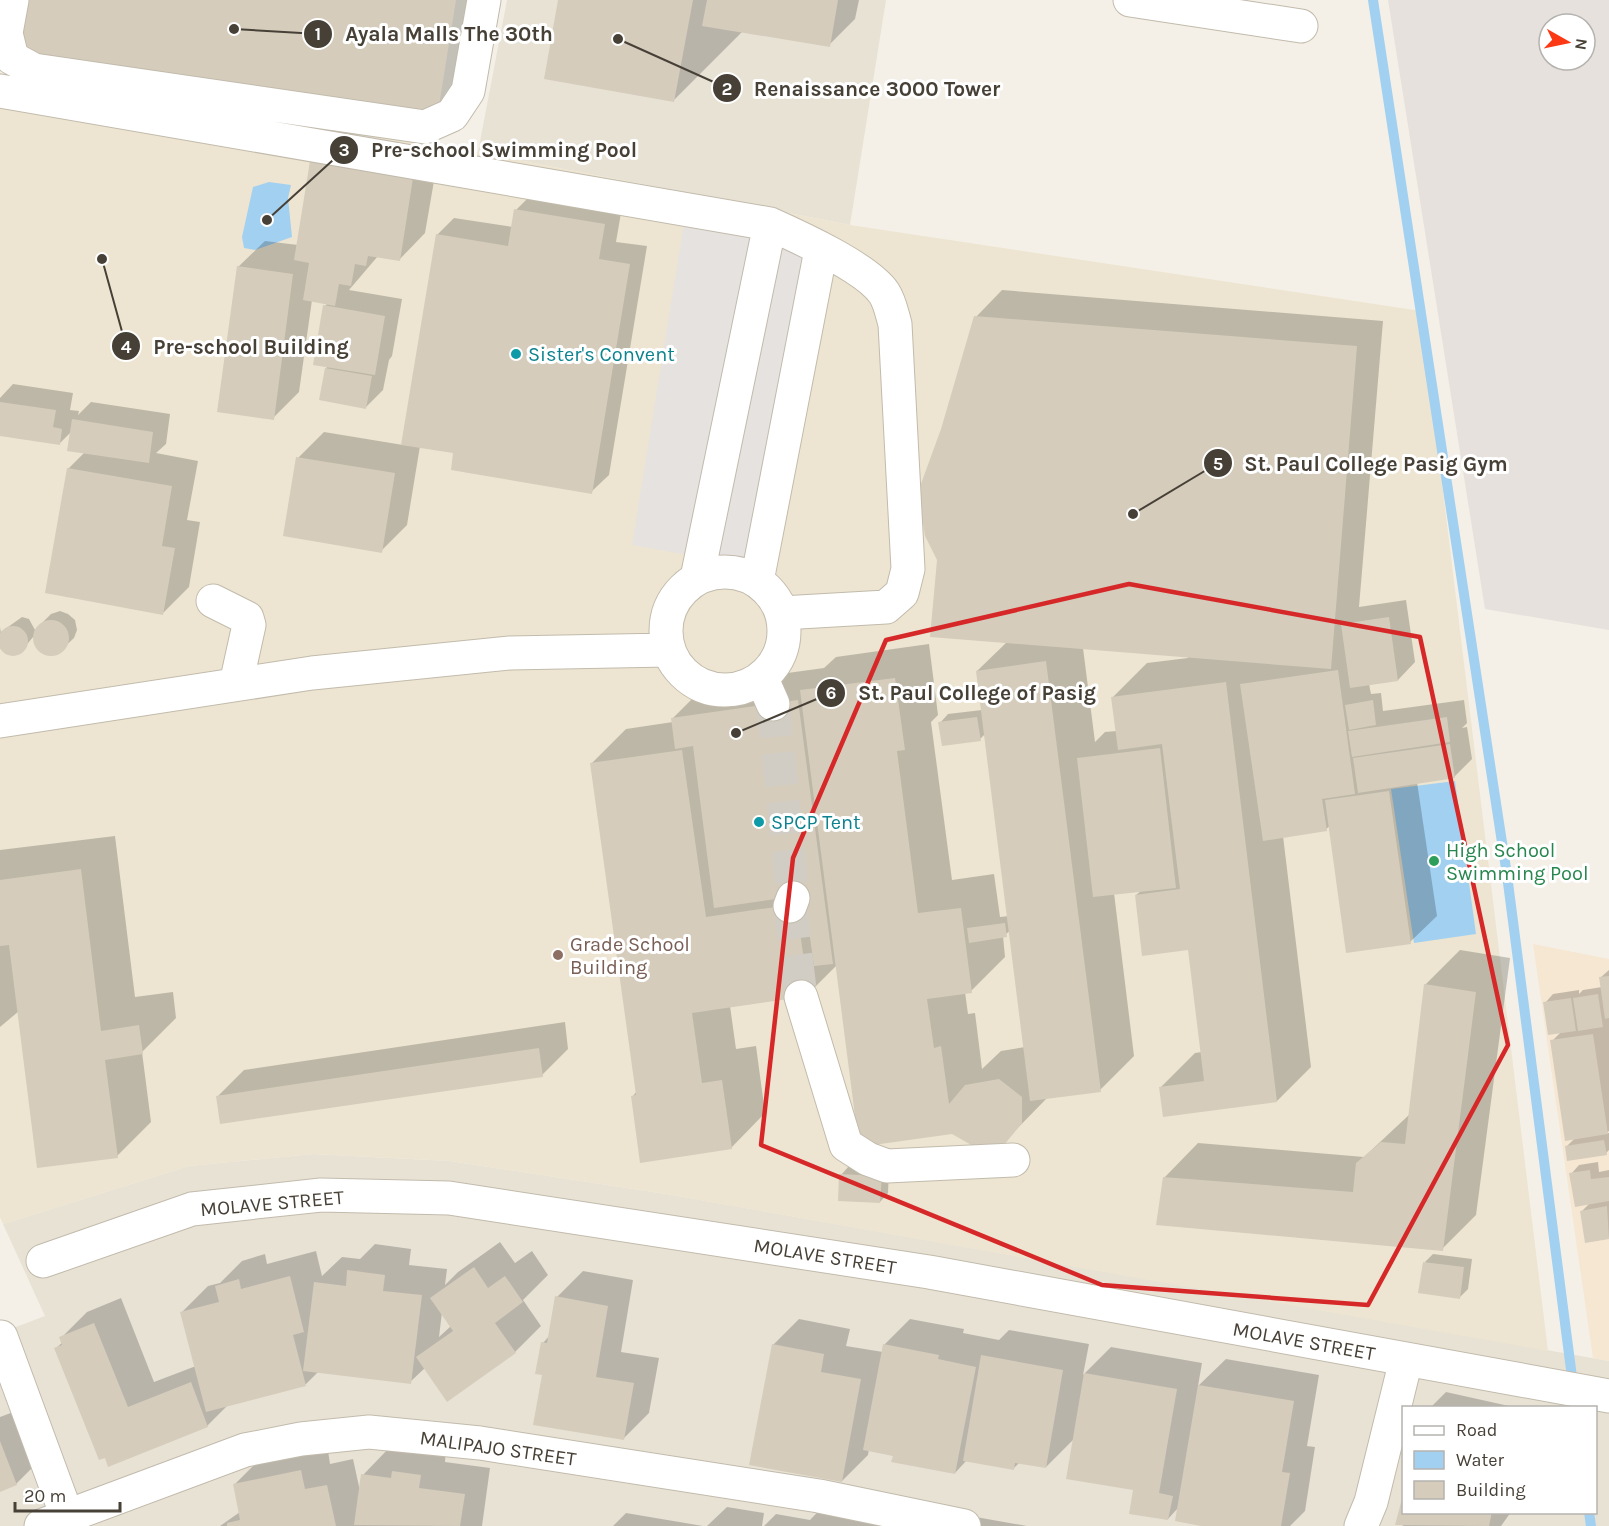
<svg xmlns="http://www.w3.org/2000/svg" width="1609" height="1526" viewBox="0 0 1609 1526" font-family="Karla,sans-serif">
	<rect width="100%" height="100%" fill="#f4f0e7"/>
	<!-- residential -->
	<path fill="#e8e2d5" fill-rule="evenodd" d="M507,0H886L850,225L478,152Z
		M313,1154L450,1161L666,1194L1609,1361V1526H0V1333L45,1316L3,1224L189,1166ZM1404,1408H1596V1512H1404Z"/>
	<!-- commercial -->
	<path fill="#f6e7d2" d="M1533,944L1609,959V1361L1593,1358Z"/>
	<!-- industrial -->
	<path fill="#e6e1dc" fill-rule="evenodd" d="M1388,0H1609V630L1485,609ZM1549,24H1585V60H1549Z"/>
	<!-- education -->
	<path fill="#ede5d1" d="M0,73L478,152L850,225L1421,311L1548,1351L666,1194L450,1161L313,1154L189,1166L3,1224L0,1217Z"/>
	<!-- parking -->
	<path fill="#e5e2df" d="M687,204L823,228L762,568L632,545Z"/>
	<!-- water -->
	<path fill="#a2d0f1" d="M269,182L291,185L288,198L292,237L255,250L244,248L242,237L253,187Z
		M1455,781L1476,934L1414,943L1391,789Z"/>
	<!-- shadow -->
	<path fill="#0003" fill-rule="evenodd" d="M23,0H477L464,85L437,111Z
		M559,0H859L855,19L829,45L743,31L674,100Z
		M439,152L425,233L399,260L378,256L349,290L402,299L392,356L389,360L383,390L365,408L320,399L327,366L325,306L328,303L312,300L299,392L273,418L238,267L265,241L298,245Z
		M533,193L622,207L616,242L647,246L609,475L591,492L455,452L420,446L407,525L381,551L298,458L324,432L403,445L437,235L454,218L513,227L516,210Z
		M1002,290L1383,321L1359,607L1406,600L1415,662L1398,680L1369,684L1371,694L1381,693L1383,711L1464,700L1467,723L1462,728L1467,727L1472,759L1454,777L1417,782L1437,916L1410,942L1330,826L1326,829L1283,836L1311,1067L1277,1101L1161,1087L1195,1053L1202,1052L1189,948L1136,895L1142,890L1114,893L1134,1056L1100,1090L1048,1097L1003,1143L952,1132L837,965L808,994L730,1006L736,1049L756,1046L765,1113L731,1148L633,1096L637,1091L591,764L626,729L673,722V718L707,684L824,668L836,657L929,644L938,715L931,722L952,880L994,874L1000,917L1009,916L985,734L980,739L940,723L948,714L982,710L977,671L1007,642L938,559L942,430L976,317ZM1083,648L1188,656V658L1147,663L1113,697L1117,731L1105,732L1095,742ZM1010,931L1025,1047L1001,1051L982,1069L975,1013L968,1014L965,992L971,991L1005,957L1003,936Z
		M13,384L73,393L70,410L79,411L78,415L91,402L170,414L166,444L156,453L198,461L187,520L200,522L189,587L163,613L68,469L85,452L72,431L59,444L0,435V398Z
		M60,611L68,614L75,620L77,630L74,638L58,653L49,654L40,651L33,637L20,653L6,654L1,649L0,627L1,632L22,617L29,619L35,630L51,614Z
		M115,836L135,997L173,992L176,1018L142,1052L151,1122L117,1156L19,1011L0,1027V850Z
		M1460,950L1510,958L1476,1215L1442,1249L1164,1178L1198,1143L1364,1157L1410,1114L1425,985Z
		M1609,970V1131L1606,1133H1609V1150L1606,1153L1566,1147L1576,1137L1552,1041L1561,1032L1545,1003L1553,994L1579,990V994L1583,990L1602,987L1600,978Z
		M565,1022L568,1049L542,1075L218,1096L244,1070Z
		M1598,1162L1599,1172L1609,1170V1237L1586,1241L1582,1211L1590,1203L1571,1174L1579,1165Z
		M849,1166L889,1168L888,1193L880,1202L841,1175Z
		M500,1242L515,1263L532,1251L548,1275L523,1300L541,1326L515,1352L425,1368L410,1382L319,1371L306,1384L229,1404L207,1426L109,1465L56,1348L63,1342L61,1338L87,1312L121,1298L154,1382L196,1366L182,1312L208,1286L220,1283L242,1261L265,1254L267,1264L316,1251L322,1276L342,1257L360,1259L375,1244L411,1249L409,1265L447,1269L445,1285L458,1272ZM442,1312L451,1326L439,1337Z
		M1433,1254L1472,1259L1468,1289L1459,1298L1425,1262Z
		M583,1271L633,1280L621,1352L659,1358L649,1413L623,1439L543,1374V1343L550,1335L557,1297Z
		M799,1319L850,1329L846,1346L883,1352L884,1345L910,1319L964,1329L963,1333L999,1340L1009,1330L1089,1344L1083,1375L1111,1347L1202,1363L1198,1386L1226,1359L1319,1375L1307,1446L1315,1447L1305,1511L1290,1526H1210L1178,1508L1168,1519L1075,1438L1046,1467L1020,1462L1014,1468L967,1460L955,1473L869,1449L868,1455L842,1481L773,1345Z
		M1446,1392L1518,1408H1430Z
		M24,1408L42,1458L16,1484L0,1490V1417Z
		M327,1444L330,1464L353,1459L360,1491L363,1475L389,1448L446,1449L445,1462L490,1468L482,1526H220L240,1512L235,1484L261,1458Z
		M831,1498L942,1511L1027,1526H764L776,1514L810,1520Z
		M727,1507L764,1513L762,1526H707Z
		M1404,1512H1511L1501,1526H1404L1397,1523Z
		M626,1513L703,1526H613Z"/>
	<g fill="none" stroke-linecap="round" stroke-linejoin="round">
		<!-- stream -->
		<path stroke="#a2d0f1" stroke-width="10" d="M1373,0L1507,875L1576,1408
			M1589,1512L1591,1526"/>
	</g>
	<!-- building -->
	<path fill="#d5ccbc" d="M22,0H456L438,112L13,57Z
		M558,0H693L674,102L544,79Z
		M707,0H838L830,47L702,26Z
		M310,161L413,178L400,261L368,256L366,266L355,264L351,286L339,284L335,306L303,300L309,263L294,260Z
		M514,209L605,224L599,259L630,264L592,494L451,470L453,453L401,445L436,234L508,246Z
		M237,266L293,274L274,420L217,412Z
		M323,305L385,316L375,375L313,365Z
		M974,316L1357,346L1331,669L930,637L937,560L925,536L918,492L941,429Z
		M325,368L372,376L366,409L319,400Z
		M0,402L56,410L53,427L62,429L60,445L0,436Z
		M72,419L153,432L149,463L67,451Z
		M296,457L395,473L382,553L283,536Z
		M67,468L172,486L162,546L175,548L163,615L45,593Z
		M1389,617L1398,681L1350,688L1341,624Z
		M33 638a18 18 0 1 1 36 0a18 18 0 1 1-36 0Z
		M-2 641a15 15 0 1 1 30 0a15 15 0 1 1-30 0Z
		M1046,661L1101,1092L1030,1101L976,671Z
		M1338,670L1355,794L1322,799L1327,831L1263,841L1240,684Z
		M895,678L905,750L897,751L918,913L961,908L972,993L927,999L934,1048L941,1046L949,1104L965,1085L999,1079L1022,1097V1123L1004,1145L973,1146L952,1134L859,1147L800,690Z
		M1226,682L1277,1102L1163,1117L1159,1087L1204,1081L1188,950L1142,956L1135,895L1180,889L1162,744L1118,750L1111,697Z
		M798,700L833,964L814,966L804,895L714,908L693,746L675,749L671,718Z
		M1373,700L1376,725L1349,730L1345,705Z
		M977,717L981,741L942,746L938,722Z
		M1447,717L1450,742L1352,757L1348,731Z
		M1450,744L1455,778L1358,793L1353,758Z
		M1160,748L1176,888L1093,897L1077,758Z
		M682,750L706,917L796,904L809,996L692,1013L702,1083L722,1080L732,1149L640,1163L631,1096L636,1095L590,763Z
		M1389,791L1411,944L1346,953L1325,800Z
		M81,869L101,1031L139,1025L143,1054L105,1060L118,1158L37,1168L9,945L0,946V880Z
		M1005,923L1007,937L969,943L967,928Z
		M1609,976V1018L1605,1019L1599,977Z
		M1424,984L1476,992L1443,1251L1156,1225L1163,1177L1353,1192L1356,1163L1381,1142L1405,1144Z
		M1598,994L1603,1027L1578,1031L1573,998Z
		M1571,998L1576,1031L1548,1035L1543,1002Z
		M1593,1034L1608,1134L1565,1141L1550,1040Z
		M539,1048L543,1077L220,1124L216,1096Z
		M1604,1140L1607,1155L1567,1161L1565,1146Z
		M1590,1170L1591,1179L1609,1177V1201L1575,1207L1569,1173Z
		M839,1174L882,1176L880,1203L838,1201Z
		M1607,1206L1609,1239L1585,1243L1580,1211Z
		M1423,1262L1464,1267L1460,1299L1418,1293Z
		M474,1267L488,1288L505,1276L523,1302L495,1323L516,1353L447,1402L416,1357L453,1331L430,1298Z
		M347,1270L385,1275L383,1291L422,1295L411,1384L303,1371L314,1282L346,1286Z
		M290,1276L304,1332L293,1335L306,1386L206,1412L180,1312L219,1302L215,1286L239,1279L241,1289Z
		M555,1296L608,1306L596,1377L634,1383L624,1440L533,1425L542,1375L535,1374L541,1342L547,1343Z
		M94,1323L128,1407L191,1382L208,1427L108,1467L105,1458L99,1460L54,1348L62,1345L59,1337Z
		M772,1344L824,1354L821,1372L861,1379L842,1482L749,1465Z
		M883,1344L939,1355L938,1359L976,1367L955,1474L891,1462L893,1456L863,1450Z
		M981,1355L1063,1370L1046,1468L1015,1463L1014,1470L963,1461Z
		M1084,1373L1177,1389L1159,1493L1173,1496L1168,1520L1129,1514L1133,1490L1066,1479Z
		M1198,1385L1294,1401L1282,1472L1290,1473L1281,1526H1201L1175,1521Z
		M0,1441L17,1485L0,1492Z
		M301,1470L305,1489L327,1485L336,1526H227V1523L240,1520L233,1484Z
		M392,1471L421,1475L419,1488L465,1494L460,1526L354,1525L361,1474L391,1478Z
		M1404,1491V1512H1492L1489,1526L1395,1525Z"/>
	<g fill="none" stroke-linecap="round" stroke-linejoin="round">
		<!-- minor-tunnel -->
		<path stroke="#d1cdc4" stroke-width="33" stroke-dasharray="33 16" stroke-linecap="butt" d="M773,704L793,898
			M790,906L801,997"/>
		<!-- minor casing -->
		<g stroke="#c2bbac" stroke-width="35">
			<path id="minor" d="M12,0L6,33L12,58L34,70L425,127L452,115L468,91L484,0
				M1130,0L1301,26
				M0,91L770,224C799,237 867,268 884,293C890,302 892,314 895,324L908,569L902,593L886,607L782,613
				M666 631a59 59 0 1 1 118 0a59 59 0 1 1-118 0Z
				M697,578L770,224
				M757,581L821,250
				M213,601L247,618L249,625L236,684
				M762,679L773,704
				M0,721L312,673L510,653L668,650
				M790,906L793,898
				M801,997L846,1145L868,1159L887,1166L1013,1160
				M43,1261L192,1209L321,1195L449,1198L929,1272L1609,1396
				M1,1337L67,1516
				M41,1526L245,1450L301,1439L369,1432L480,1443L819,1496L964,1526
				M1361,1526L1371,1502L1406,1360"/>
		</g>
		<!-- minor -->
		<use href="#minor" stroke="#fff" stroke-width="33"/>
	</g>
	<!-- marked area -->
	<path fill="none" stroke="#d62828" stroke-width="4.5" stroke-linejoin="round" d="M1129,584L1420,637L1508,1045L1368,1305L1102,1285L761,1145L793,858L886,640Z"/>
	<!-- markers -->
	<g fill="#0f9aa8" stroke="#fff" stroke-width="2">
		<circle cx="516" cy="354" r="6"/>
		<circle cx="759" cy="822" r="6"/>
	</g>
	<circle fill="#2e9e5b" stroke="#fff" stroke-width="2" cx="1434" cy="861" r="6"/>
	<circle fill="#8d6e63" stroke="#fff" stroke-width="2" cx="558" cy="955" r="6"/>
	<g text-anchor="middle" stroke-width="6" stroke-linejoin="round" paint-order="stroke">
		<!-- culture labels -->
		<g font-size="20" fill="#0d838f" stroke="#fff" text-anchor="start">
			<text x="528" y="361">Sister's Convent</text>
			<text x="771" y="829">SPCP Tent</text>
		</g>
		<!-- leisure labels -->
		<g font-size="20" fill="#27864d" stroke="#fff" text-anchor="start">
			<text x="1446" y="857">High School<tspan x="1446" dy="23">Swimming Pool</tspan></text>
		</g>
		<!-- education labels -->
		<g font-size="20" fill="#785e54" stroke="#fff" text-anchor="start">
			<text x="570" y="951">Grade School<tspan x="570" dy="23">Building</tspan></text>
		</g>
		<!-- street labels -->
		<g font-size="20" fill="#474036" stroke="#fff">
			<text transform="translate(272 1203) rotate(-5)" y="7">MOLAVE STREET</text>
			<text transform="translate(825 1256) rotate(9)" y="7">MOLAVE STREET</text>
			<text transform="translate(1304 1341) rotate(10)" y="7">MOLAVE STREET</text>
			<text transform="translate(498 1448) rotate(8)" y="7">MALIPAJO STREET</text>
		</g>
	</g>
	<!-- callouts -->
	<path fill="none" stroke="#474036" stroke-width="2" d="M234 29L318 34M618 39L727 88M267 220L344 150M102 259L126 346M1133 514L1218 463M736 733L831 693"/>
	<g fill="#474036" stroke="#fff" stroke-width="2">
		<circle cx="234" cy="29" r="6"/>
		<circle cx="618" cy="39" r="6"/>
		<circle cx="267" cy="220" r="6"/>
		<circle cx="102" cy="259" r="6"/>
		<circle cx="1133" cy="514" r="6"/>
		<circle cx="736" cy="733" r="6"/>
		<circle cx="318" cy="34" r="15"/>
		<circle cx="727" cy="88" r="15"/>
		<circle cx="344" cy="150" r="15"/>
		<circle cx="126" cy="346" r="15"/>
		<circle cx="1218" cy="463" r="15"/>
		<circle cx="831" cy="693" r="15"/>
	</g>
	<g font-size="18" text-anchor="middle" font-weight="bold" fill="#fff">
		<text x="318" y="40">1</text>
		<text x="727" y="95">2</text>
		<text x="344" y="156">3</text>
		<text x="126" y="353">4</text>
		<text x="1218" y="470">5</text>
		<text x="831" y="699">6</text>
	</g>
	<g font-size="21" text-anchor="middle" font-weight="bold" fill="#474036" stroke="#fff" stroke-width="6" stroke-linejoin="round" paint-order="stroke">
		<text x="449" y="41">Ayala Malls The 30th</text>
		<text x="877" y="96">Renaissance 3000 Tower</text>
		<text x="504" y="157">Pre-school Swimming Pool</text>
		<text x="251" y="354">Pre-school Building</text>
		<text x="1376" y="471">St. Paul College Pasig Gym</text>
		<text x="977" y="700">St. Paul College of Pasig</text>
	</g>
	<!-- legend -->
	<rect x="1402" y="1406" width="195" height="108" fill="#ffffff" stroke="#b5b3af" stroke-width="1.5"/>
	<rect x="1414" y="1426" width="30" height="9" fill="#ffffff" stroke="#b5b3af" stroke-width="1.5"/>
	<text x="1456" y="1436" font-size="18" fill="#474036">Road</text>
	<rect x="1414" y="1451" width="30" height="18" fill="#a2d0f1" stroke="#b5b3af" stroke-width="1.5"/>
	<text x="1456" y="1466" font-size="18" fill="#474036">Water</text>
	<rect x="1414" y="1481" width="30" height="18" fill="#d5ccbc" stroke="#b5b3af" stroke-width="1.5"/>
	<text x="1456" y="1496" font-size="18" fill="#474036">Building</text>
	<!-- north arrow -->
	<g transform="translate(1567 42) rotate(99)"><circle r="28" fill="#ffffff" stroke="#b5b3af" stroke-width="1.5"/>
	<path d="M0-4.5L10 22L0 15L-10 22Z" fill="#fc3915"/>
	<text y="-9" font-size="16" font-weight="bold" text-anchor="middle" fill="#474036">N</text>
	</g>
	<!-- scale -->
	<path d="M15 1502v9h105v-9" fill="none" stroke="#474036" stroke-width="3"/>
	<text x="24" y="1502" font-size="18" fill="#474036" stroke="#ffffff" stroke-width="4.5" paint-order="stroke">20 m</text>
</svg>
